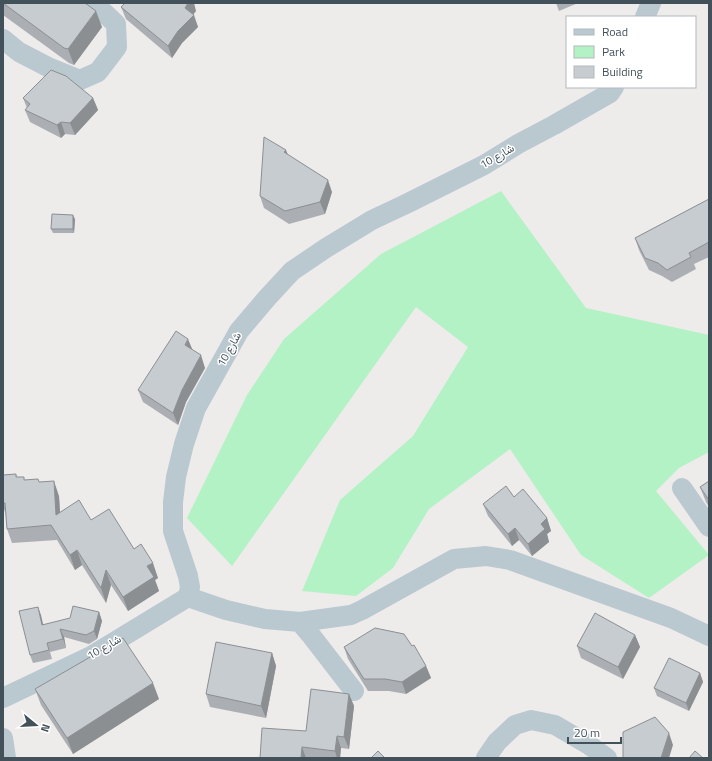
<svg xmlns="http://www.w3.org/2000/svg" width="712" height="761" viewBox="0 0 712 761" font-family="'Titillium Web',Vazirmatn,sans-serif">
	<rect width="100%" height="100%" fill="#eeebeb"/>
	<!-- green -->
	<path fill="#b3f2c4" d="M501,191L586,308L709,335V452L679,468L656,491L709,555L649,598L581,555L510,449L429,509L393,568L356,596L302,591L340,500L413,436L468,347L416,307L232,566L187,518L247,395L284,339L381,254Z"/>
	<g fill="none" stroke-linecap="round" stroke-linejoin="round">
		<!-- minor -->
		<path stroke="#bac8d0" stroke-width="20" d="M645,17L651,3
			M3,39L19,52L48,67L80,80L98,72L117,47L116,24L94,3
			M682,488L709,527
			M188,597L226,610L265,619L300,622L351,615L362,610L454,559L486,556L510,560L671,618L709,636
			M300,622L310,634L354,691
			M3,698L91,656L188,597L190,587L188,576L173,531V502L176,477L184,444L196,408L239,331L267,298L292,271L326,248L372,220L406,204L484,165L518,144L554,125L610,93L614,87
			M3,738L6,758
			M486,758L497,742L515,725L531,720L555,725L589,745L607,758"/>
	</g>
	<!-- wall -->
	<path fill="#abafb4" d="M3,3L102,27L74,65L69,63L3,15Z
		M556,3H578L559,11Z
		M121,7L196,11L193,15L198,27L182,43L172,58L126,19Z
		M23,98H93L98,110L75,135L65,134L61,138L30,122L25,110L27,108Z
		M288,155L332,192L325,214L289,224L264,208L260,196Z
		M709,199V257L694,264L696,269L672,282L662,276L649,270L639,250L635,238Z
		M75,219L74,233H53L51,229Z
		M192,350L205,368L186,402L178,425L143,402L138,390Z
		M16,474L17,477L25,480L40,482L59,496L60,512L91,520L134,549L158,578L155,580L159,591L128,611L111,585L106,603L82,565L75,570L57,540L12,543L7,529L6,515L3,506V475Z
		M709,481V507L706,502L700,487Z
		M514,497L547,518L551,531L547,534L549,542L532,556L519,540L512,546L488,516L483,504Z
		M38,607L43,625L99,612L102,621L97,639L89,644L64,637L66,648L50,652L52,659L33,663L30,655Z
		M635,635L640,647L623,679L581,658L577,646Z
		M412,646L426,666L431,678L406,694L389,691H368L348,659L344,647Z
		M272,653L276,666L266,718L210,707L206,694Z
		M700,673L703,682L689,711L657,696L654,688Z
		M35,689L159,699L73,754L41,705Z
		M349,694L354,706L349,749L341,748L340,758H260L306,731Z"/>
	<!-- shaded-wall -->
	<path fill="#8b8f92" d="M188,3H194L196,11L190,18L194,15L198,27L182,43L172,58L168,46L185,8Z
		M96,11L102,27L74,65L68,49Z
		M93,98L98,110L75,135L70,123Z
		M61,122L65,134L61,138L57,125Z
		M286,150L291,162L284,152Z
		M328,180L332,192L325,214L320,202Z
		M73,215L75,219L74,233L73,229Z
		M188,339L193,351L185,345Z
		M201,355L205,368L186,402L178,425L173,413L182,390Z
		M54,481L59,496L61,529L56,515Z
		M547,518L551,531L547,534L549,542L532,556L528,544L541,524Z
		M515,528L519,540L512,546L508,534Z
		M77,550L82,565L75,570L70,555Z
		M153,563L158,578L155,580L159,591L128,611L123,597L147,566Z
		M106,570L111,585L106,603L101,588Z
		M38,607L41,615L45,633L42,625Z
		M99,612L102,621L97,639L94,631Z
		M60,629L64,637L66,648L63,639Z
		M635,635L640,647L623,679L618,667Z
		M272,653L276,666L266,718L261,706Z
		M426,666L431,678L406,694L402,682Z
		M700,673L703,682L689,711L686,703Z
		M153,683L159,699L73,754L67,738Z
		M349,694L354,706L349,749L344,737Z
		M669,733L673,745L669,758H661Z
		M337,736L341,748L340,758H337L335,751Z
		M302,747L306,758H301Z"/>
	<!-- building -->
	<path fill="#c7ccd1" stroke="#8b8f92" d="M3,3H85L96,11L68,49L64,48Z
		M125,3H188L185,8L194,15L178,31L168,46L121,7Z
		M51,70L66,76L93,98L70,123L61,122L57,125L25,110L30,104L23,98Z
		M264,137L286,150L284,152L328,180L320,202L285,211L260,196Z
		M709,199V242L689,253L691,257L667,270L658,263L645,258L635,238Z
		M52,214L73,215V229H51Z
		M176,331L188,339L185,345L201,355L182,390L173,413L138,390Z
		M16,474V477H24V480L38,479L39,482L54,481L56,515L79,500L91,520L109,509L134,549L141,544L153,563L147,566L154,577L123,597L106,570L101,588L77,550L70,555L51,525L7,529L5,503H3V475Z
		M709,481V500L700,487Z
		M506,486L514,497L523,489L547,518L541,524L545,529L528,544L515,528L508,534L483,504Z
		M73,606L99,612L94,631L86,635L60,629L63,639L47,643L49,650L30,655L19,611L38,607L42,625L70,618Z
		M595,613L635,635L618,667L577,646Z
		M375,628L404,634L412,646L414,645L426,666L402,682L385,679H364L344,647Z
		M123,638L153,683L67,738L35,689Z
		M216,642L272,653L261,706L206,694Z
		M669,658L700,673L686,703L654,688Z
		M311,689L349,694L344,737L337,736L335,751L302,747L301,758H260L262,728L306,731Z
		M655,717L669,733L661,758H623V732Z
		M378,751L385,758H371Z
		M695,751L703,758H689Z"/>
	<g text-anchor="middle" stroke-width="3" stroke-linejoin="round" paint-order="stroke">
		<!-- street labels -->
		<g font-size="11" fill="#42515a" stroke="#fff">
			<text transform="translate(497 156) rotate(-30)" y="4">شارع 10</text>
			<text transform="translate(229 349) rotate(-61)" y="4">شارع 10</text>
			<text transform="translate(104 647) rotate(-30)" y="4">شارع 10</text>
		</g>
	</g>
	<!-- border -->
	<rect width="712" height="761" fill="none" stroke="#42515a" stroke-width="8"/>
	<!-- legend -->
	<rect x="566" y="16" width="130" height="72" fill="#ffffff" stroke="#b3b9bd"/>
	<rect x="574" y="29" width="20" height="6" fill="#bac8d0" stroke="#b3b9bd"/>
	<text x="602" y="36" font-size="12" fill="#42515a">Road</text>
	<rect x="574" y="46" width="20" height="12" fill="#b3f2c4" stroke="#b3b9bd"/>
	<text x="602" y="56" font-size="12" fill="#42515a">Park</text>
	<rect x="574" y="66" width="20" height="12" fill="#c7ccd1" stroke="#b3b9bd"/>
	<text x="602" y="76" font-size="12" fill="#42515a">Building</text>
	<!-- north arrow -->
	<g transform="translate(36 725) rotate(108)" stroke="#ffffff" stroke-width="3" paint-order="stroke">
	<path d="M0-3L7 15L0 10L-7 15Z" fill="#42515a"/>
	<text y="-6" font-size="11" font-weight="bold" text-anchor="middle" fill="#42515a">N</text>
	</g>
	<!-- scale -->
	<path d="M568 737v6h53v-6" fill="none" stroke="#42515a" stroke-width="2"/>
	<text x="574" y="737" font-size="12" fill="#42515a" stroke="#ffffff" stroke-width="3" paint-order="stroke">20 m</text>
</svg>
